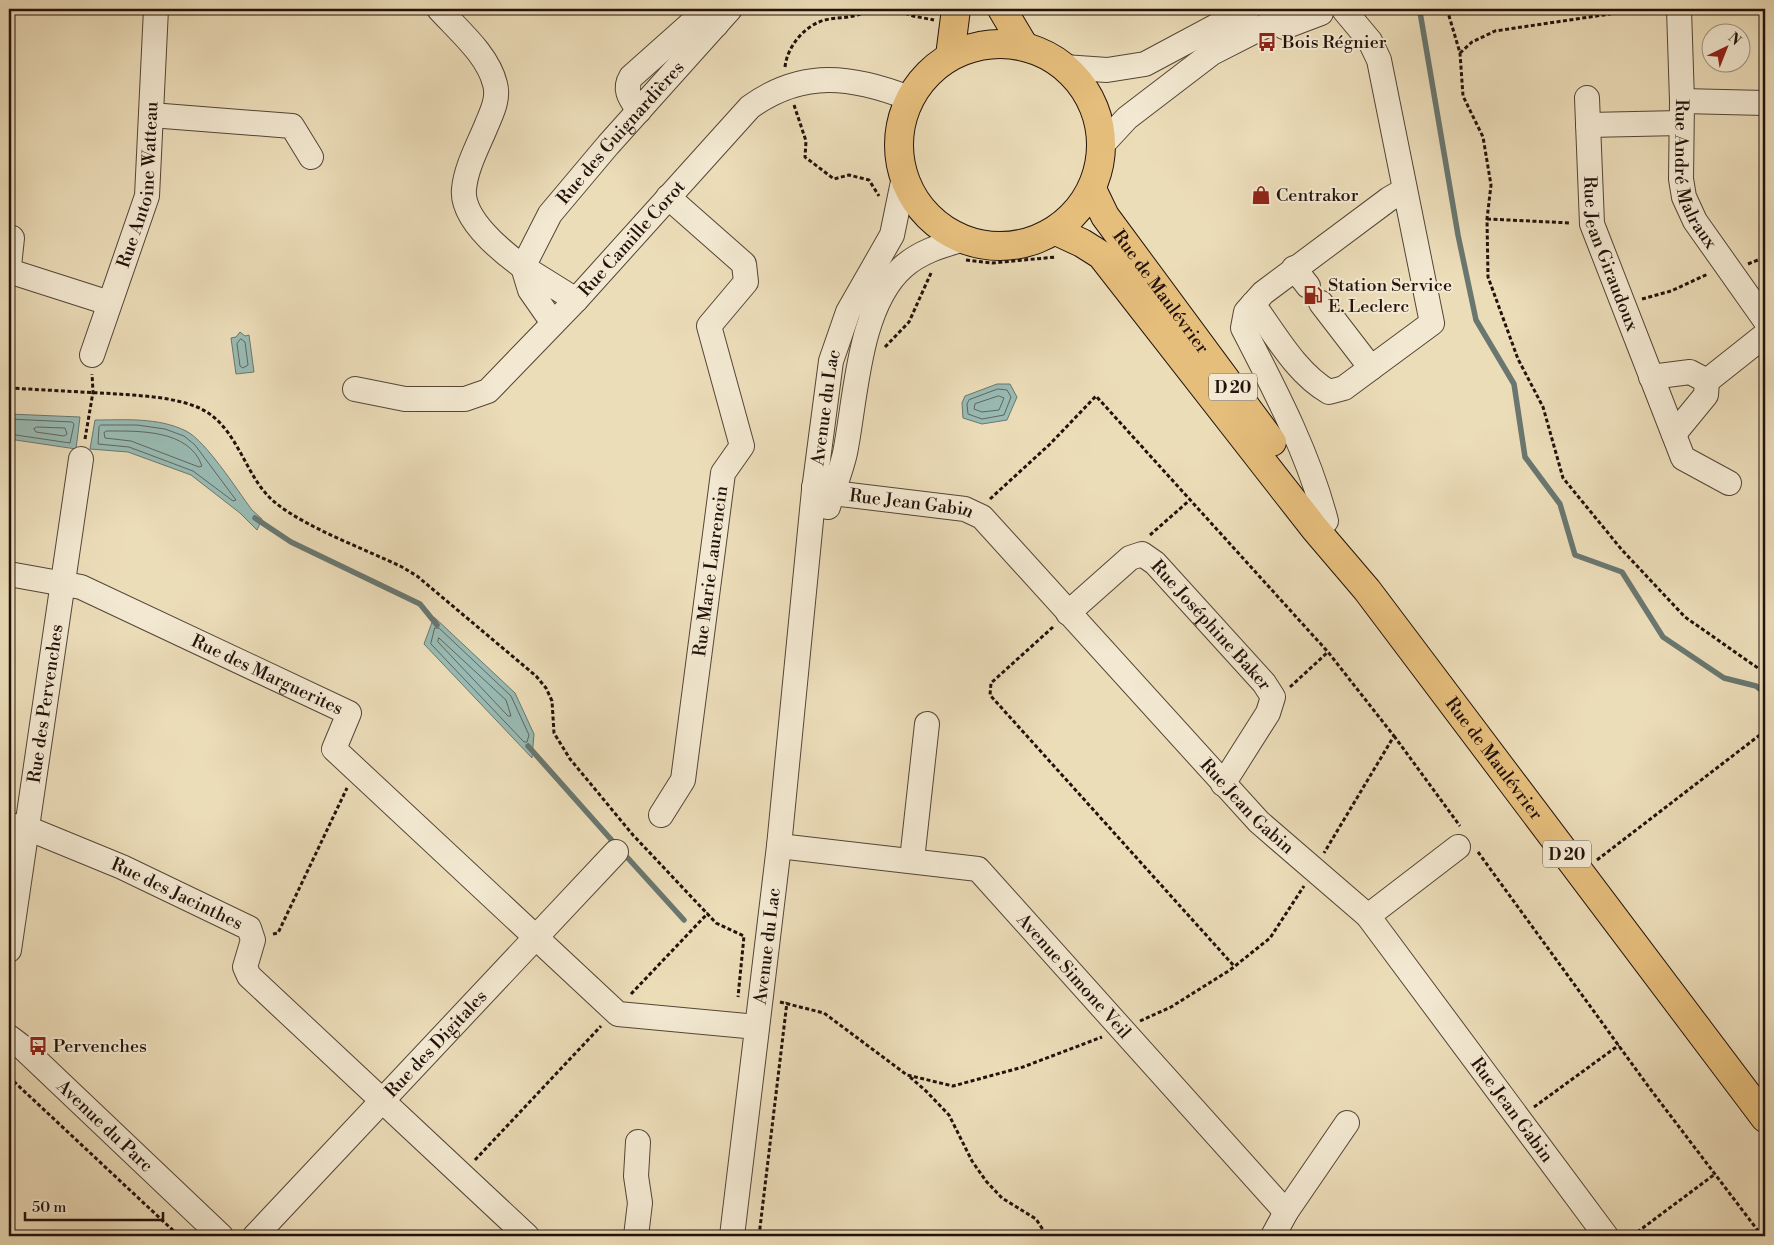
<svg xmlns="http://www.w3.org/2000/svg" width="1774" height="1245" viewBox="0 0 1774 1245" font-family="'Libre Bodoni',serif">
	<rect width="100%" height="100%" fill="#ecddb9"/>
	<filter id="stains"><feTurbulence type="fractalNoise" baseFrequency=".004" numOctaves="4"/><feColorMatrix values="0 0 0 0 .2 0 0 0 0 .09 0 0 0 0 .02 0 0 0 .5 -.17"/></filter>
	<radialGradient id="worn" r=".72"><stop offset=".6" stop-color="#630" stop-opacity="0"/><stop offset="1" stop-color="#630" stop-opacity=".3"/></radialGradient>
	<!-- water -->
	<path fill="#99bbb4" stroke="#697770" d="M240,332L245,336L249,335L254,372L236,374L231,338L236,337Z
		M997,384H1010L1017,397L1007,420L982,424L963,418L962,403L965,396Z
		M9,414L80,417L76,449L9,439Z
		M95,420C124,420 158,417 186,431C206,441 237,490 252,510L262,519L257,530L240,513L191,475L128,452L90,449Z
		M434,617L515,693L534,734L532,758L424,644Z"/>
	<g fill="none" stroke-linecap="round" stroke-linejoin="round">
		<!-- shore -->
		<path stroke="#5e6660" stroke-width="1" d="M241,339L245,342L248,365L243,368L240,366L237,344Z
			M998,389L1007,390L1011,397L1004,415L982,419L968,414L967,404L969,400Z
			M999,396L1004,398L999,410L982,412L974,409L975,404Z
			M9,419L72,422L74,424L70,443L9,434
			M101,425H137L165,429L184,436L195,445L236,500L233,501L193,471L129,447L98,444L99,427Z
			M37,427L65,428L67,434L64,436L36,432L34,429Z
			M107,431C138,431 189,429 202,466L199,467L131,441L105,438L104,433Z
			M435,628H439L511,696L529,735L527,742H524L431,644Z
			M439,638L506,700L511,716H508L438,642Z"/>
		<!-- stream -->
		<path stroke="#697770" stroke-width="5.5" d="M1420,12L1458,235L1476,320L1514,384L1525,457L1560,504L1575,555L1622,572L1663,637L1724,678L1756,686L1765,693
			M255,518L291,542L420,604L437,625
			M528,746L616,845
			M626,856L684,920"/>
		<!-- minor casing -->
		<g stroke="#544536" stroke-width="26">
			<g id="minor">
				<path id="s1" d="M439,9C459,31 488,55 495,84C499,98 492,112 487,124C479,144 466,167 464,189C461,218 501,251 523,267L550,214L608,145L730,9"/>
				<path id="s2" d="M1679,9L1682,101L1681,179L1684,197L1695,221L1765,320"/>
				<path d="M1284,27L1321,13"/>
				<path d="M1064,67L1107,70L1145,64L1248,9"/>
				<path id="s3" d="M1587,98L1592,224L1683,458L1729,483"/>
				<path d="M1682,101L1765,103"/>
				<path d="M639,111C631,99 623,90 631,77L695,20L702,17L716,25"/>
				<path d="M151,115L292,126L311,157"/>
				<path d="M1588,125L1681,123"/>
				<path d="M1102,145L1127,118L1212,53L1298,9"/>
				<path d="M9,266L12,238"/>
				<path d="M1294,268L1308,286"/>
				<path d="M9,271L109,303"/>
				<path d="M1321,303L1371,368L1432,323L1379,60L1370,41L1344,10"/>
				<path d="M1253,304C1275,334 1296,373 1329,392L1344,388L1371,368"/>
				<path d="M553,323L530,290L523,267L576,300"/>
				<path id="s4" d="M92,355L147,196L156,9"/>
				<path d="M1651,377L1690,372L1707,381L1706,395L1674,434"/>
				<path d="M1707,381L1765,335"/>
				<path id="s5" d="M355,389L405,399H465L488,391L576,300L750,107C803,69 852,76 909,98"/>
				<path id="s6" d="M814,487L841,494L965,509L982,517L1259,822L1368,916L1606,1236"/>
				<path d="M828,507C833,490 841,471 845,453C856,399 858,307 903,267C920,252 940,246 961,240"/>
				<path d="M1326,521C1308,452 1275,390 1243,328L1246,312L1263,293L1389,199L1403,191"/>
				<path id="s7" d="M9,574L81,587L349,713L334,749L618,1014L757,1027"/>
				<path id="s8" d="M1068,613L1130,558L1142,554L1155,563L1264,683L1273,697L1268,713L1223,784"/>
				<path id="s9" d="M661,815L683,780L723,473L742,446L709,326L746,282L744,264L668,197"/>
				<path id="s10" d="M9,825L27,828L122,867L249,928L253,940L245,967L249,976L527,1236"/>
				<path id="s11" d="M779,846L978,869L1286,1212L1273,1236"/>
				<path d="M912,860L927,724"/>
				<path d="M1368,916L1458,847"/>
				<path id="s12" d="M9,950L81,459"/>
				<path id="s13" d="M9,1037L21,1046L221,1236"/>
				<path d="M1286,1212L1347,1123"/>
				<path id="s14" d="M255,1236L616,852"/>
				<path d="M636,1236L640,1203L636,1176L638,1142"/>
				<path id="s15" d="M732,1236L779,846L814,490L831,361L848,312L892,235L904,177"/>
			</g>
		</g>
		<!-- major casing -->
		<g stroke="#22120b" stroke-width="30">
			<g id="major">
				<path d="M1002,9L1024,46"/>
				<circle cx="1000" cy="145" r="101"/>
				<path d="M950,56L956,9"/>
				<path id="s16" d="M1092,189L1105,216L1272,442"/>
				<path id="s17" d="M1056,231L1082,243L1101,255L1315,529L1367,590L1765,1118"/>
			</g>
		</g>
		<!-- path -->
		<path stroke="#22120b" stroke-width="3" stroke-dasharray="4 2.5" stroke-linecap="butt" d="M893,9L913,16L934,20
			M1447,9L1460,53L1463,96L1483,137L1491,185L1487,219L1488,277L1518,359L1543,407L1563,478L1622,550L1685,617L1765,673
			M1460,53L1472,42L1495,31L1610,14L1624,9
			M785,67C787,48 802,29 819,22C835,15 854,21 869,9
			M794,105L806,141L805,157L834,179L849,175L869,180L879,196
			M1487,219L1571,223
			M966,260L992,263L1056,257
			M1748,264L1765,257
			M1642,299L1671,291L1708,274
			M885,347L909,322L931,273
			M9,388C45,390 82,392 118,394C144,396 172,397 197,407C240,425 243,478 277,504C309,529 365,549 402,567L417,576L536,676L546,688L552,701L554,733L570,759L633,835L716,923L744,936L738,997
			M85,439L93,392L92,374
			M990,499L1050,444L1096,396L1328,652L1394,736L1324,853
			M1150,535L1191,499
			M1053,627L991,683L990,695L1234,966
			M1290,687L1328,652
			M1394,736L1460,826
			M1478,852L1651,1090L1762,1236
			M1597,860L1765,731
			M273,934L278,933L347,788
			M631,994L708,913
			M780,1002L824,1013L907,1075L953,1086L1023,1067L1102,1037
			M1140,1021L1171,1007L1230,970L1270,938L1304,886
			M9,1077L179,1236
			M910,1077L926,1091L949,1115L972,1161L986,1181L1002,1198L1036,1219L1047,1236
			M1534,1107L1619,1045
			M475,1160L601,1026
			M759,1236L787,1002
			M1632,1236L1715,1174"/>
		<!-- minor -->
		<use href="#minor" stroke="#f3e9d2" stroke-width="24"/>
		<!-- major -->
		<use href="#major" stroke="#e6be7c" stroke-width="28"/>
	</g>
	<!-- icons -->
	<defs>
		<g id="bus-bare" transform="scale(1.5)"><path d="M-5-6H5V4H4V6H2V4H-2V6H-4V4H-5ZM-3.5-4V0h7V-4ZM-3.5 1.2v1.5H-2V1.2ZM2 1.2v1.5H3.5V1.2Z" fill="#8f2418" stroke="#f3e9d2" stroke-width="2.5" paint-order="stroke"/></g>
		<g id="shop-bare" transform="scale(1.5)"><path d="M-5-2.5h2.3a2.7 3.5 0 0 1 5.4 0H5L5.5 6h-11ZM-1.5-2.5h3a1.5 2.3 0 0 0-3 0Z" fill="#8f2418" stroke="#f3e9d2" stroke-width="2.5" paint-order="stroke"/></g>
		<g id="fuel-bare" transform="scale(1.5)"><path d="M-5.5-6h7V0h2V4h1.3V-2.5L3-4.5l.8-.8L6-3V5H2.5V1h-1V6h-7ZM-4.2-4.7v3.2H.2V-4.7Z" fill="#8f2418" stroke="#f3e9d2" stroke-width="2.5" paint-order="stroke"/></g>
	</defs>
	<g fill-rule="evenodd">
		<use href="#bus-bare" x="1267" y="42"/>
		<use href="#shop-bare" x="1261" y="195"/>
		<use href="#fuel-bare" x="1313" y="295"/>
		<use href="#bus-bare" x="38" y="1046"/>
	</g>
	<g text-anchor="middle" stroke-width="4" stroke-linejoin="round" paint-order="stroke">
		<!-- shield labels -->
		<g fill="#f3e9d2" stroke="#615247" stroke-width="1">
			<rect x="1209" y="373.5" width="48" height="27" rx="4"/>
			<rect x="1543" y="840.5" width="48" height="27" rx="4"/>
		</g>
		<g font-size="16" font-weight="bold" fill="#22120b">
			<text x="1233" y="393">D 20</text>
			<text x="1567" y="860">D 20</text>
		</g>
		<!-- poi labels -->
		<g font-size="18" fill="#22120b" stroke="#f3e9d2" text-anchor="start">
			<text x="1282" y="48">Bois Régnier</text>
			<text x="1276" y="201">Centrakor</text>
			<text x="1328" y="291">Station Service<tspan x="1328" dy="21">E. Leclerc</tspan></text>
			<text x="53" y="1052">Pervenches</text>
		</g>
		<!-- street labels -->
		<g font-size="18" fill="#22120b" stroke="#f3e9d2">
			<text dy="6" stroke="none"><textPath href="#s1" startOffset="474">Rue des Guignardières</textPath></text>
			<text dy="6" stroke="none"><textPath href="#s2" startOffset="168">Rue André Malraux</textPath></text>
			<text dy="6" stroke="none"><textPath href="#s4" startOffset="178">Rue Antoine Watteau</textPath></text>
			<text dy="6" stroke="none"><textPath href="#s5" startOffset="345">Rue Camille Corot</textPath></text>
			<text dy="6" stroke="none"><textPath href="#s3" startOffset="159">Rue Jean Giraudoux</textPath></text>
			<text dy="6" stroke="none"><textPath href="#s16" startOffset="124">Rue de Maulévrier</textPath></text>
			<text dy="6" stroke="none"><textPath href="#s15" startOffset="834">Avenue du Lac</textPath></text>
			<text dy="6" stroke="none"><textPath href="#s6" startOffset="99">Rue Jean Gabin</textPath></text>
			<text dy="6" stroke="none"><textPath href="#s9" startOffset="252">Rue Marie Laurencin</textPath></text>
			<text dy="6" stroke="none"><textPath href="#s8" startOffset="195">Rue Joséphine Baker</textPath></text>
			<text dy="6" stroke="none"><textPath href="#s7" startOffset="279">Rue des Marguerites</textPath></text>
			<text dy="6" stroke="none"><textPath href="#s12" startOffset="249">Rue des Pervenches</textPath></text>
			<text dy="6" stroke="none"><textPath href="#s17" startOffset="690">Rue de Maulévrier</textPath></text>
			<text dy="6" stroke="none"><textPath href="#s6" startOffset="564">Rue Jean Gabin</textPath></text>
			<text dy="6" stroke="none"><textPath href="#s10" startOffset="182">Rue des Jacinthes</textPath></text>
			<text dy="6" stroke="none"><textPath href="#s15" startOffset="292">Avenue du Lac</textPath></text>
			<text dy="6" stroke="none"><textPath href="#s11" startOffset="344">Avenue Simone Veil</textPath></text>
			<text dy="6" stroke="none"><textPath href="#s14" startOffset="264">Rue des Digitales</textPath></text>
			<text dy="6" stroke="none"><textPath href="#s6" startOffset="969">Rue Jean Gabin</textPath></text>
			<text dy="6" stroke="none"><textPath href="#s13" startOffset="131">Avenue du Parc</textPath></text>
		</g>
	</g>
	<!-- margin -->
	<rect width="1774" height="1245" fill="none" stroke="#ecddb9" stroke-width="30"/>
	<rect x="10" y="10" width="1754" height="1225" fill="none" stroke="#22120b" stroke-width="2.5"/>
	<rect x="15" y="15" width="1744" height="1215" fill="none" stroke="#22120b"/>
	<!-- north arrow -->
	<g transform="translate(1726 48) rotate(43)"><circle r="24" fill="#f3e9d2" stroke="#9f9382"/>
	<path d="M0-4L9 19L0 12L-9 19Z" fill="#8f2418"/>
	<text y="-8" font-size="14" font-weight="bold" text-anchor="middle" fill="#22120b">N</text>
	</g>
	<!-- scale -->
	<path d="M25 1212v8h138v-8" fill="none" stroke="#22120b" stroke-width="2.5"/>
	<text x="32" y="1212" font-size="15" fill="#22120b" stroke="#f3e9d2" stroke-width="4" paint-order="stroke">50 m</text>
	<rect width="100%" height="100%" filter="url(#stains)"/>
	<rect width="100%" height="100%" fill="url(#worn)"/>
</svg>
